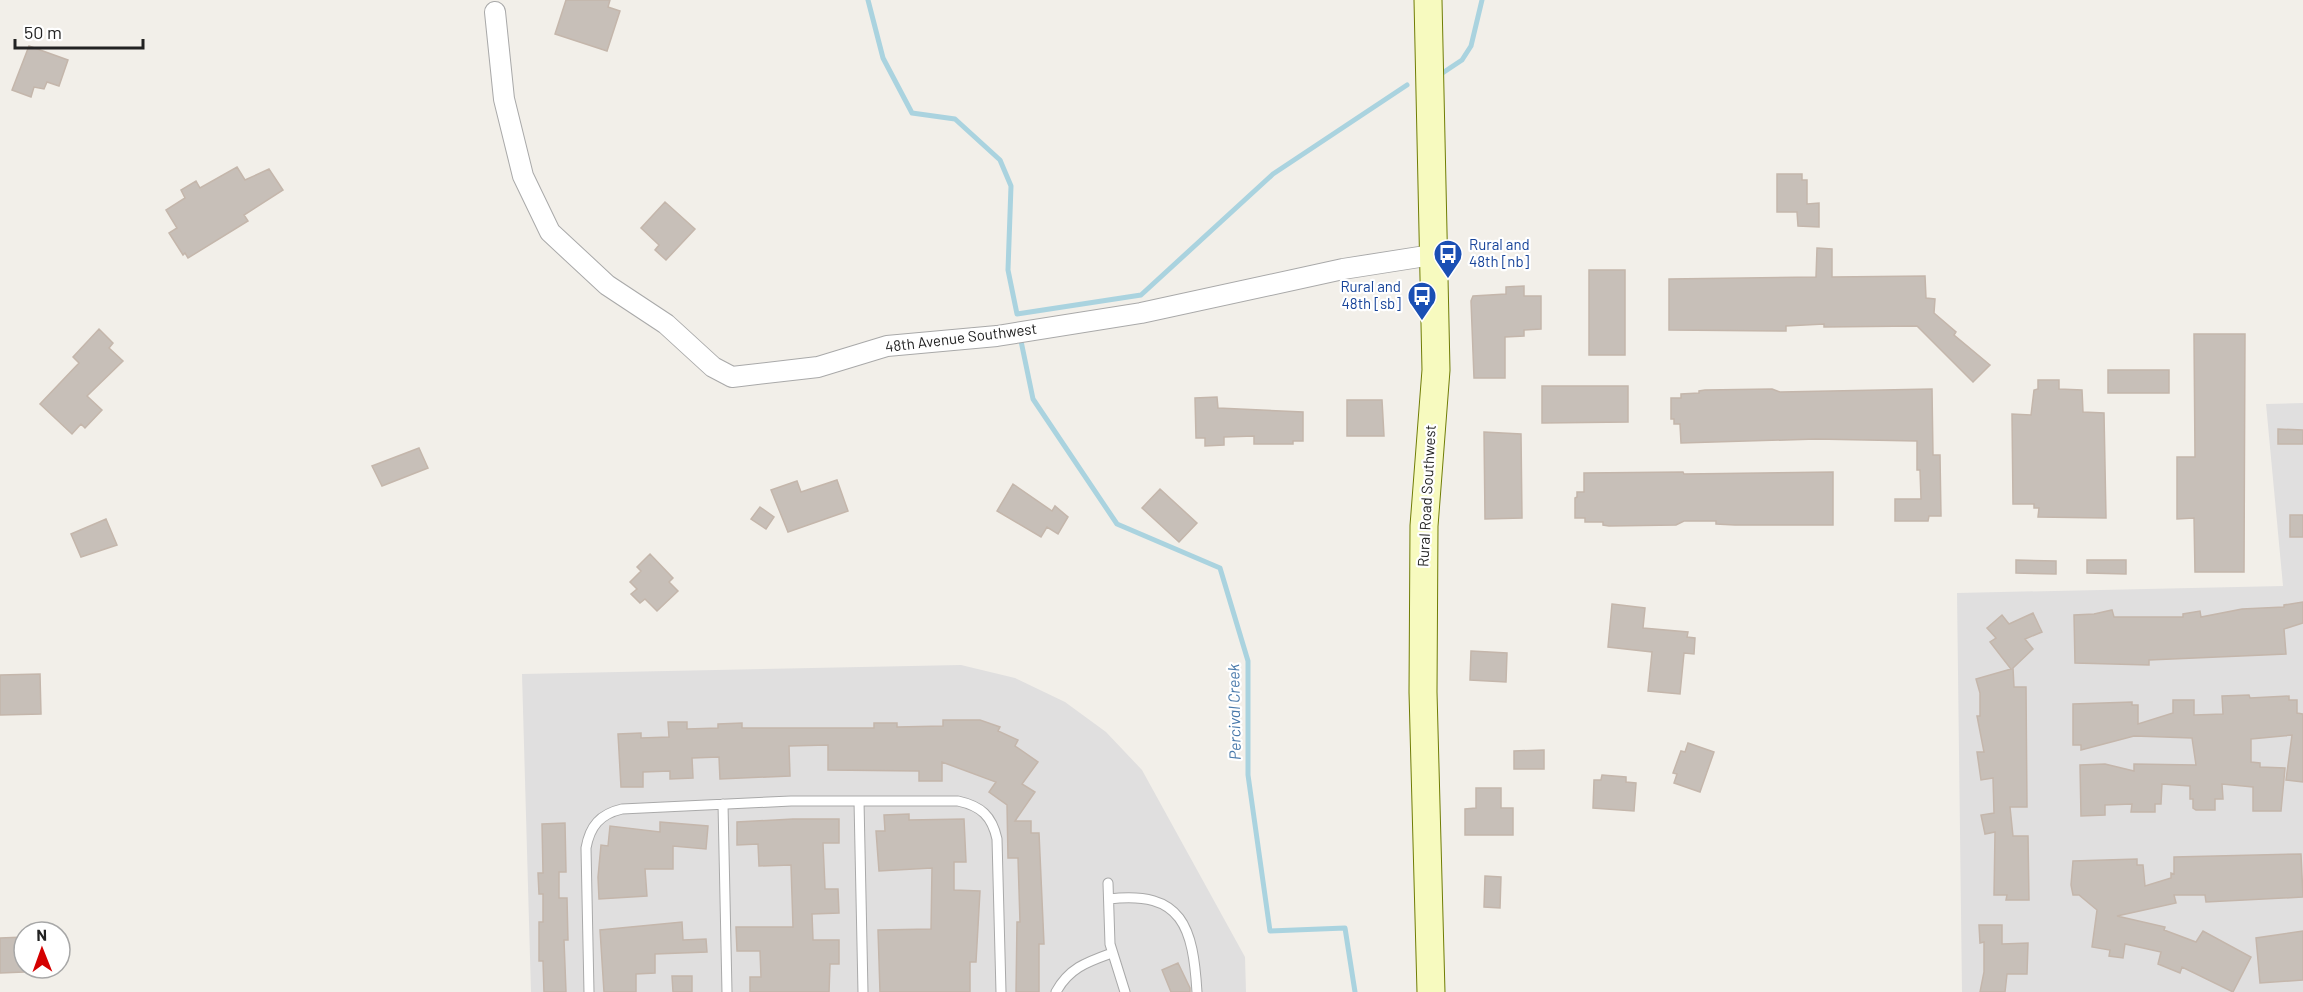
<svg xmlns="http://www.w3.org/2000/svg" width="2303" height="992" viewBox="0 0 2303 992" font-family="Barlow,sans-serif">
	<rect width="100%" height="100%" fill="#f2efe9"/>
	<!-- residential -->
	<path fill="#e0dfdf" d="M2303,403V992H1962L1957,593L2283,586L2266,404Z
		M961,665L1015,678L1065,702L1106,732L1142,770L1245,957L1246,992H531L522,674Z"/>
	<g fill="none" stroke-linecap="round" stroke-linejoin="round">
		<!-- stream -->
		<path stroke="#aad3df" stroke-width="5" d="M868,0L883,58L912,113L955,119L1000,160L1011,186L1008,270L1017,314L1141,295L1273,174L1407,85
			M1441,74L1462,60L1471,46L1482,0
			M1021,341L1033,399L1117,524L1220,568L1248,661V775L1270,931L1345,928L1355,992"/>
	</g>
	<!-- building -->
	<path fill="#c7bfb8" stroke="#c4b6ab" stroke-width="1.5" d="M566,0H610L608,7L620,11L607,51L555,34Z
		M29,46L68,60L59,86L47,82L44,89L34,87L31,97L12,90Z
		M237,167L245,180L269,169L283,190L244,215L248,221L188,258L185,253L183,255L169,233L177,228L166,210L185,198L181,190L196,181L200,188Z
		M1777,174H1802V180H1807V204L1819,203V227L1798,226L1797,212H1777Z
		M665,202L695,229L666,260L655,250L659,245L641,228Z
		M1817,248L1832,249V277L1925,276L1926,298L1935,299L1934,313L1956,332L1954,335L1990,365L1973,382L1917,326L1824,327V324L1786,326V331L1669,330V279L1816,277Z
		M1589,270H1625V355H1589Z
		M1524,286V296H1541V329L1524,330V336L1505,337V378H1474L1471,301L1473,296L1506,294V287Z
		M99,329L113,343L109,348L123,361L87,396L102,410L85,428L81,424L72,434L40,404L79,363L73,357Z
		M2194,334H2245L2244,572H2195L2194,518L2177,519V457H2195Z
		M2108,370H2169V393H2108Z
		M2038,380H2059V389L2082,390L2083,412L2104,413L2106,518L2038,517L2039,508H2034V504H2013L2012,414L2031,415L2034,390L2038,389Z
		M1542,386H1628V422L1542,423Z
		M1772,389L1780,392L1932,389L1933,455H1940L1941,516H1929L1928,521H1895V499H1921L1920,470H1917V441L1816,439L1681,443L1680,424H1674V419H1671V398H1681V394L1699,393V391L1705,390Z
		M1217,397L1218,408L1303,412V441H1293V444H1254V436L1224,437V445L1205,446V438H1196L1195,398Z
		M1347,400H1382L1384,436H1347Z
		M2278,429L2303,430V444H2278Z
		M1484,432L1521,434L1522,518L1485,519Z
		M419,448L428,468L382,486L372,466Z
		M1683,472L1684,474L1833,472V525H1735L1716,524V521H1684L1676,525L1609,526L1603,525V522H1585V518H1575V498L1577,497V492H1584V473Z
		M837,480L848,511L788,532L771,490L797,481L801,492Z
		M1013,484L1052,511L1055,506L1068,517L1058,534L1047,527L1041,537L997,511Z
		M1160,489L1197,523L1179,542L1142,508Z
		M760,507L774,517L766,529L751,519Z
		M2290,515H2303V537H2290Z
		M106,519L117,545L81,557L71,534Z
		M650,554L673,578L669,582L678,591L657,611L645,599L640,603L631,594L637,589L630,582L641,571L637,567Z
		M2016,560L2056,561V574L2016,573Z
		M2087,560H2126V574L2087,573Z
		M2303,602V623L2284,629L2286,654L2149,660V665L2075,663L2074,615L2094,614L2112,610L2114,617H2183V614L2200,611L2201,617L2242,609L2284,607V605Z
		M1612,604L1645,608L1643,628L1688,632L1687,637L1695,638L1694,654L1684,653L1680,694L1648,691L1652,652L1608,647Z
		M2033,613L2042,632L2025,639L2033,649L2013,668L2014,687H2026L2027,807H2010L2013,836H2028L2029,900H2006L2007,895H1994L1995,832L1985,834L1981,815L1994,813L1993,778L1981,780L1977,752H1984L1977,716H1980V693L1976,679L2011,669L1990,642L1996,638L1987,628L2002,615L2009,624Z
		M1471,651L1507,653L1506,682L1470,680Z
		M40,674L41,714L0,715V675Z
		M2249,695L2250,698L2289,696V700H2297V713L2303,714V782L2286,780L2292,735L2251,739V762L2260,763V767L2285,768L2281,811H2253V787L2222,784L2223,799H2215V810H2196L2193,808V799H2190V786L2162,784L2161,804H2155V812H2131L2132,804L2105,805V815L2081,816L2080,765L2105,764L2134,771V764L2196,765L2192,738L2134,736L2081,750V745H2073V704L2132,702V705H2138V724L2173,713V700H2194V715L2223,714L2222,696Z
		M943,720H980L1000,727L998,731L1018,740L1015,746L1038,762L1022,784L1035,792L1015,821H1031V833H1039L1044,944H1039V992H1016L1017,922H1020L1018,858H1008L1007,805L989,792L996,782L942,762V781H919V771L828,770V745L789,746L790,776L720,779L719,757L692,758L693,778L670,779V771L643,772V787H621L618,734L641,733V738L669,737L668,722H687V729L718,728V724L742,723V728H874V723H897V727L943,726Z
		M1688,743L1714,752L1700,792L1674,783L1677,774L1673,773L1681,751L1685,752Z
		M1544,750V769H1514V751Z
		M1602,775L1626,777V782L1636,783L1634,811L1593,808L1594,780H1601Z
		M1476,788H1501V808H1513V835H1465V809L1476,808Z
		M909,814V820L964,819L966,862H954V890L980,891L976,962H970V992H880L878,930L931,929L932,868L879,871L876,831H885L884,815Z
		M793,819H839V843H823L825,889H838L839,913L812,914L813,940H839V964H830L829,992H750V977H761L760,951H737L736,927H793L791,865L759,866L758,844L737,845V822Z
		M660,822L708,826L706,849L673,846V869H645L647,896L599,899L598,877L601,845L608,846L610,826L660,832Z
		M565,823L566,872H559V898H567L568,940H564L566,992H544L543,961H539V922H543V894H539L538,873H543L542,824Z
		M2301,854L2303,897L2206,902L2205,895H2174L2176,903L2117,916L2165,927L2164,930L2196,942L2203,931L2251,957L2233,992L2182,967L2180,973L2158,964L2161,952L2125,944L2123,958L2109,956L2110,950L2092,947L2097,910L2079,895H2073L2071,885L2073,861L2137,859V865H2143L2145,886L2171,878V873L2174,874V857Z
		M1485,876L1501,877L1500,908L1484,907Z
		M682,922L683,940L706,939L707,952L655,954V973L636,974V992H604L600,930Z
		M1979,925H2002V944L2028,943L2027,974H2007L2005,992H1980L1984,972V942L1980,943Z
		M2303,931V980L2260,983L2256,938Z
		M24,937V972L0,973V938Z
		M1178,963L1190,988V992H1171L1162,970Z
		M672,976H692V992H673Z"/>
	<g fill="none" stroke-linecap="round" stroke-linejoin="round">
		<!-- lane casing -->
		<g stroke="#a9a9a9" stroke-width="11">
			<path id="lane" d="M859,801L863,992
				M723,804L727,992
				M1108,883L1110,944L1125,992
				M1109,899C1183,890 1193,928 1197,992
				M589,992L586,848C590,826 600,814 622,809L791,801H958C981,806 992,816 997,839L1001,992
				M1056,992C1069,968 1087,962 1112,953"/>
		</g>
		<!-- street casing -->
		<g stroke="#a9a9a9" stroke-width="22">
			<path id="street" d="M495,12L504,99L523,176L550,232L607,285L666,324L713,367L732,377L818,367L887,346L997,336L1141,313L1343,269L1432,255"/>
		</g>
		<!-- secondary casing -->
		<g stroke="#707d05" stroke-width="29">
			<path id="secondary" d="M1428,0L1436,370L1424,526L1423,692L1431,992"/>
		</g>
		<!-- lane -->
		<use href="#lane" stroke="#fff" stroke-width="9"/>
		<!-- street -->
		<use href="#street" stroke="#fff" stroke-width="20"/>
		<!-- secondary -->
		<use href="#secondary" stroke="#f7fabf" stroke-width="27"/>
	</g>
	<!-- icons -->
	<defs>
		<g id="bus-pin" transform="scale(1.5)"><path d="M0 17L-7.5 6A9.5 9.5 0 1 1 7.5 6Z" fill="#1a4fb4" stroke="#fff"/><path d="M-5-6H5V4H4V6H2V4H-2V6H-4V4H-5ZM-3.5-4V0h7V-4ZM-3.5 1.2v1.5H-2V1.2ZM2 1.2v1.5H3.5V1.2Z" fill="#fff"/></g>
	</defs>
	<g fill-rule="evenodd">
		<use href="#bus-pin" x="1448" y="254"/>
		<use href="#bus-pin" x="1422" y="296"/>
	</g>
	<g text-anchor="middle" stroke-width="4.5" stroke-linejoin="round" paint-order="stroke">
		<!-- transit labels -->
		<g font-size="15" fill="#164399" stroke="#fff" text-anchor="start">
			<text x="1469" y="250">Rural and<tspan x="1469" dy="17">48th [nb]</tspan></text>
			<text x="1401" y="292" text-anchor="end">Rural and<tspan x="1401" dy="17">48th [sb]</tspan></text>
		</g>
		<!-- street labels -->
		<g font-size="15" fill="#222" stroke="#fff">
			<text transform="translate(961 338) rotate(-7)" y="5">48th Avenue Southwest</text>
			<text transform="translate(1427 496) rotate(-87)" y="5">Rural Road Southwest</text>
		</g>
		<!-- water labels -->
		<g font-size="16" font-style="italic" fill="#4a7aab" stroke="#fff">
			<text transform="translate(1234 712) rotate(-91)" y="6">Percival Creek</text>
		</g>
	</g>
	<!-- north arrow -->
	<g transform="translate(42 950) rotate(359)"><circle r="28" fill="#ffffff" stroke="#a7a7a7" stroke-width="1.5"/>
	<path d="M0-4.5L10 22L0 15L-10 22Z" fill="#d40000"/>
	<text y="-9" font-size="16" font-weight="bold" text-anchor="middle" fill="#222222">N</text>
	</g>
	<!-- scale -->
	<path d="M15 39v9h128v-9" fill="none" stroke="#222222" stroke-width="3"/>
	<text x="24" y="39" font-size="18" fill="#222222" stroke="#ffffff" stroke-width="4.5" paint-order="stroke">50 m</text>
</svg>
